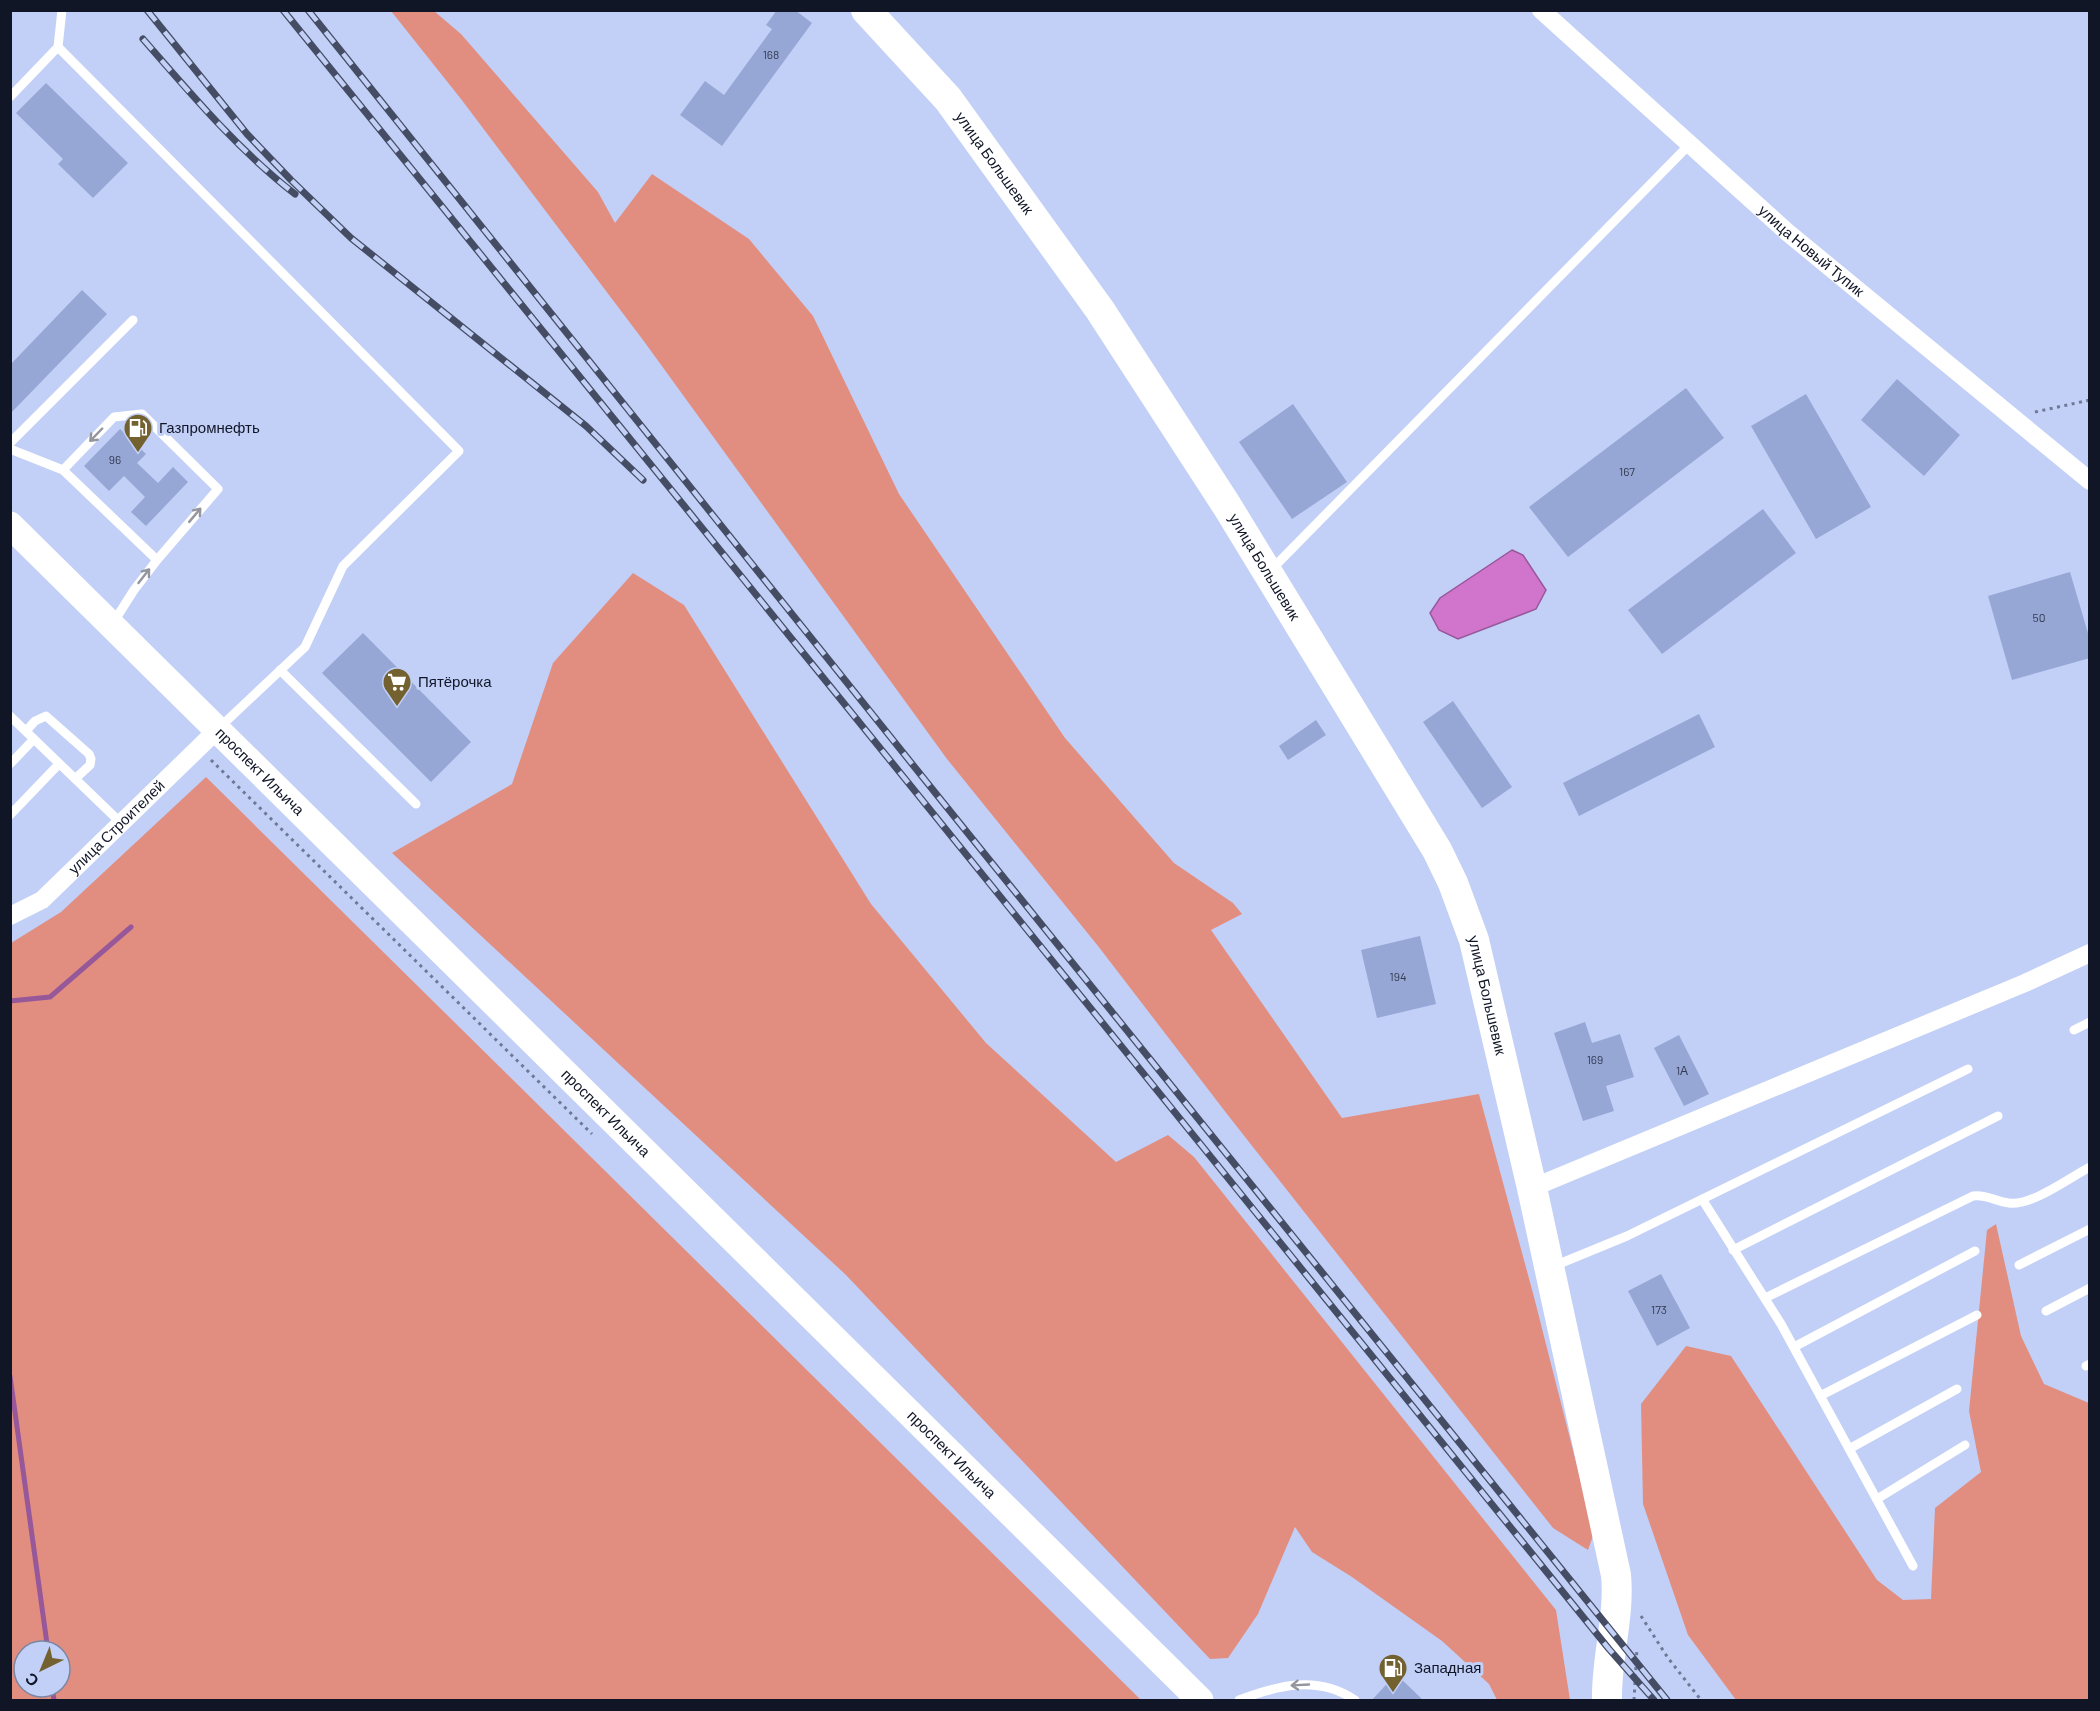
<svg xmlns="http://www.w3.org/2000/svg" width="2100" height="1711" viewBox="0 0 2100 1711" font-family="Barlow,sans-serif">
	<rect width="100%" height="100%" fill="#c2d0f7"/>
	<!-- green -->
	<path fill="#e18e81" fill-rule="evenodd" d="M391,11H434L461,34L598,192L615,223L652,174L749,239L813,316L899,494L1065,738L1174,863L1233,903L1242,914L1211,930L1342,1118L1479,1094L1534,1297L1594,1533L1588,1550L1553,1528L1227,1114L1098,946L947,759L643,340L461,99Z
		M633,573L684,605L871,904L986,1043L1116,1162L1168,1135L1194,1157L1556,1610L1570,1700H1497L1489,1684L1442,1641L1352,1577L1312,1552L1295,1527L1258,1614L1228,1658L1210,1659L846,1275L392,853L512,784L553,663Z
		M206,777L1141,1700H11V943L61,912ZM24,1651H60V1687H24Z
		M1996,1224L2021,1336L2044,1384L2089,1403V1700H1736L1688,1635L1643,1504L1641,1404L1686,1346L1731,1356L1877,1580L1903,1600L1931,1599L1935,1508L1981,1472L1969,1411L1987,1230Z"/>
	<!-- water -->
	<path fill="#d174cc" stroke="#97589a" stroke-width="1.5" d="M1512,550L1523,555L1546,590L1536,609L1458,639L1439,630L1430,613L1440,598Z"/>
	<g fill="none" stroke-linecap="round" stroke-linejoin="round">
		<!-- stream -->
		<path stroke="#97589a" stroke-width="5" d="M10,1001L50,997L131,927
			M10,1376L48,1651
			M52,1687L54,1700"/>
	</g>
	<!-- building -->
	<path fill="#96a7d5" d="M777,10H795L812,23L722,146L680,115L705,81L724,95L772,29L766,25Z
		M46,83L128,163L93,198L58,164L63,159L16,113Z
		M82,290L107,314L10,414V365Z
		M1897,379L1960,435L1924,476L1861,420Z
		M1686,388L1724,438L1568,557L1529,507Z
		M1806,394L1871,507L1816,539L1751,426Z
		M1293,404L1347,482L1292,519L1239,442Z
		M120,429L146,454L137,463L158,483L173,467L188,482L146,526L131,512L145,497L124,476L109,491L84,466Z
		M1763,509L1796,553L1662,654L1628,610Z
		M2070,572L2090,640V658L2012,680L1988,596Z
		M363,633L471,742L431,782L322,673Z
		M1453,701L1512,787L1482,808L1423,722Z
		M1699,714L1715,747L1579,816L1563,783Z
		M1316,720L1326,735L1288,760L1279,746Z
		M1420,936L1436,1004L1377,1018L1361,950Z
		M1585,1022L1592,1043L1620,1034L1634,1077L1606,1086L1614,1111L1583,1121L1554,1033Z
		M1679,1035L1709,1094L1684,1106L1654,1048Z
		M1661,1274L1690,1328L1657,1346L1628,1291Z
		M1396,1674L1424,1701H1371Z"/>
	<g fill="none" stroke-linecap="round" stroke-linejoin="round">
		<!-- path -->
		<path stroke="#6f7895" stroke-width="3" stroke-dasharray="3 4.5" stroke-linecap="butt" d="M2035,412L2090,400
			M211,760L592,1134
			M1641,1616L1668,1658L1701,1700
			M1634,1700L1637,1648"/>
		<!-- lane -->
		<path stroke="#fff" stroke-width="9" d="M58,47L459,451L343,566L305,647L219,728
			M10,97L58,47L62,10
			M10,443L133,320
			M10,449L63,470L157,560L134,590L113,623
			M63,470L114,417L142,414L218,489L157,560
			M1271,570L1690,144
			M280,670L416,804
			M10,716L121,823
			M26,731L35,721L46,716L89,754L91,759L90,765L75,779
			M10,764L34,739
			M10,815L59,764
			M2074,1030L2090,1022
			M1702,1199L1781,1324L1913,1566
			M1733,1250L1998,1116
			M2019,1265L2090,1229
			M1554,1266L1627,1236L1968,1069
			M1765,1298L1973,1196C1987,1194 1996,1202 2009,1203C2032,1206 2069,1178 2090,1167
			M2046,1311L2090,1288
			M1794,1347L1975,1251
			M2086,1366L2090,1364
			M1820,1396L1977,1315
			M1849,1449L1957,1389
			M1877,1499L1965,1445
			M1239,1700C1278,1685 1318,1675 1355,1700"/>
		<!-- street -->
		<g stroke="#fff" stroke-width="18">
			<path id="s1" d="M1541,10L1787,232L2090,481"/>
			<path id="s2" d="M10,916L42,900L217,730"/>
			<path d="M1532,1188L2025,983L2090,953"/>
		</g>
		<!-- secondary -->
		<path stroke="#fff" stroke-width="27" id="s3" d="M10,525L1200,1700"/>
		<!-- primary -->
		<path stroke="#fff" stroke-width="30" id="s4" d="M866,10L948,99L1100,310L1227,506L1437,850L1453,883L1474,940L1532,1188L1616,1575C1620,1617 1606,1658 1607,1700"/>
		<!-- rail casing -->
		<g stroke="#454d64" stroke-width="7">
			<path id="rail" d="M147,10L247,134L291,180L351,238L586,426L643,480
				M283,10L1609,1649L1654,1700
				M308,10L937,795L1667,1700
				M143,39C191,94 237,149 295,194"/>
		</g>
		<!-- rail -->
		<use href="#rail" stroke="#c2d0f7" stroke-width="4.5" stroke-dasharray="14" stroke-linecap="butt"/>
	</g>
	<!-- one-way arrows -->
	<defs><path id="oneway-shaft" d="M-6 0H5M1.5-3L5.5 0L1.5 3" fill="none" stroke-width="1.6" stroke-linecap="round" stroke-linejoin="round" transform="scale(1.5)"/></defs>
	<g stroke="#94969e">
		<use href="#oneway-shaft" transform="translate(96 435) rotate(134)"/>
		<use href="#oneway-shaft" transform="translate(195 515) rotate(-50)"/>
		<use href="#oneway-shaft" transform="translate(144 576) rotate(-52)"/>
		<use href="#oneway-shaft" transform="translate(1300 1685) rotate(177)"/>
	</g>
	<!-- icons -->
	<defs>
		<g id="fuel-pin" transform="scale(1.5)"><path d="M0 17L-7.5 6A9.5 9.5 0 1 1 7.5 6Z" fill="#746130" stroke="#c2d0f7"/><path d="M-5.5-6h7V0h2V4h1.3V-2.5L3-4.5l.8-.8L6-3V5H2.5V1h-1V6h-7ZM-4.2-4.7v3.2H.2V-4.7Z" fill="#fff"/></g>
		<g id="supermarket-pin" transform="scale(1.5)"><path d="M0 17L-7.5 6A9.5 9.5 0 1 1 7.5 6Z" fill="#746130" stroke="#c2d0f7"/><path d="M-6-5.5h2.5l.6 2H6L4.5 2H-2.5L-4.4-4H-6ZM-1.5 3.2a1.3 1.3 0 1 0 .1 0ZM3 3.2a1.3 1.3 0 1 0 .1 0Z" fill="#fff"/></g>
	</defs>
	<g fill-rule="evenodd">
		<use href="#fuel-pin" x="138" y="428"/>
		<use href="#supermarket-pin" x="397" y="682"/>
		<use href="#fuel-pin" x="1393" y="1668"/>
	</g>
	<g text-anchor="middle" stroke-width="6" stroke-linejoin="round" paint-order="stroke">
		<!-- number labels -->
		<g font-size="12" fill="#323a52">
			<text x="771" y="59">168</text>
			<text x="115" y="464">96</text>
			<text x="1627" y="476">167</text>
			<text x="2039" y="622">50</text>
			<text x="1398" y="981">194</text>
			<text x="1595" y="1064">169</text>
			<text x="1682" y="1075">1А</text>
			<text x="1659" y="1314">173</text>
		</g>
		<!-- street labels -->
		<g font-size="15" fill="#111627" stroke="#c2d0f7">
			<text dy="5" stroke="none"><textPath href="#s4" startOffset="200">улица Большевик</textPath></text>
			<text dy="5" stroke="none"><textPath href="#s1" startOffset="362">улица Новый Тупик</textPath></text>
			<text dy="5" stroke="none"><textPath href="#s4" startOffset="686">улица Большевик</textPath></text>
			<text dy="5" stroke="none"><textPath href="#s3" startOffset="351">проспект Ильича</textPath></text>
			<text dy="5" stroke="none"><textPath href="#s2" startOffset="140">улица Строителей</textPath></text>
			<text dy="5" stroke="none"><textPath href="#s4" startOffset="1172">улица Большевик</textPath></text>
			<text dy="5" stroke="none"><textPath href="#s3" startOffset="837">проспект Ильича</textPath></text>
			<text dy="5" stroke="none"><textPath href="#s3" startOffset="1323">проспект Ильича</textPath></text>
		</g>
		<!-- poi labels -->
		<g font-size="15" fill="#111627" stroke="#c2d0f7" text-anchor="start">
			<text x="159" y="433">Газпромнефть</text>
			<text x="418" y="687">Пятёрочка</text>
			<text x="1414" y="1673">Западная</text>
		</g>
	</g>
	<!-- border -->
	<rect width="2100" height="1711" fill="none" stroke="#111627" stroke-width="24"/>
	<!-- north arrow -->
	<g transform="translate(42 1669) rotate(223)"><circle r="28" fill="#c2d0f7" stroke="#7b86a4" stroke-width="1.5"/>
	<path d="M0-4.5L10 22L0 15L-10 22Z" fill="#746130"/>
	<text y="-9" font-size="16" font-weight="bold" text-anchor="middle" fill="#111627">С</text>
	</g>
</svg>
